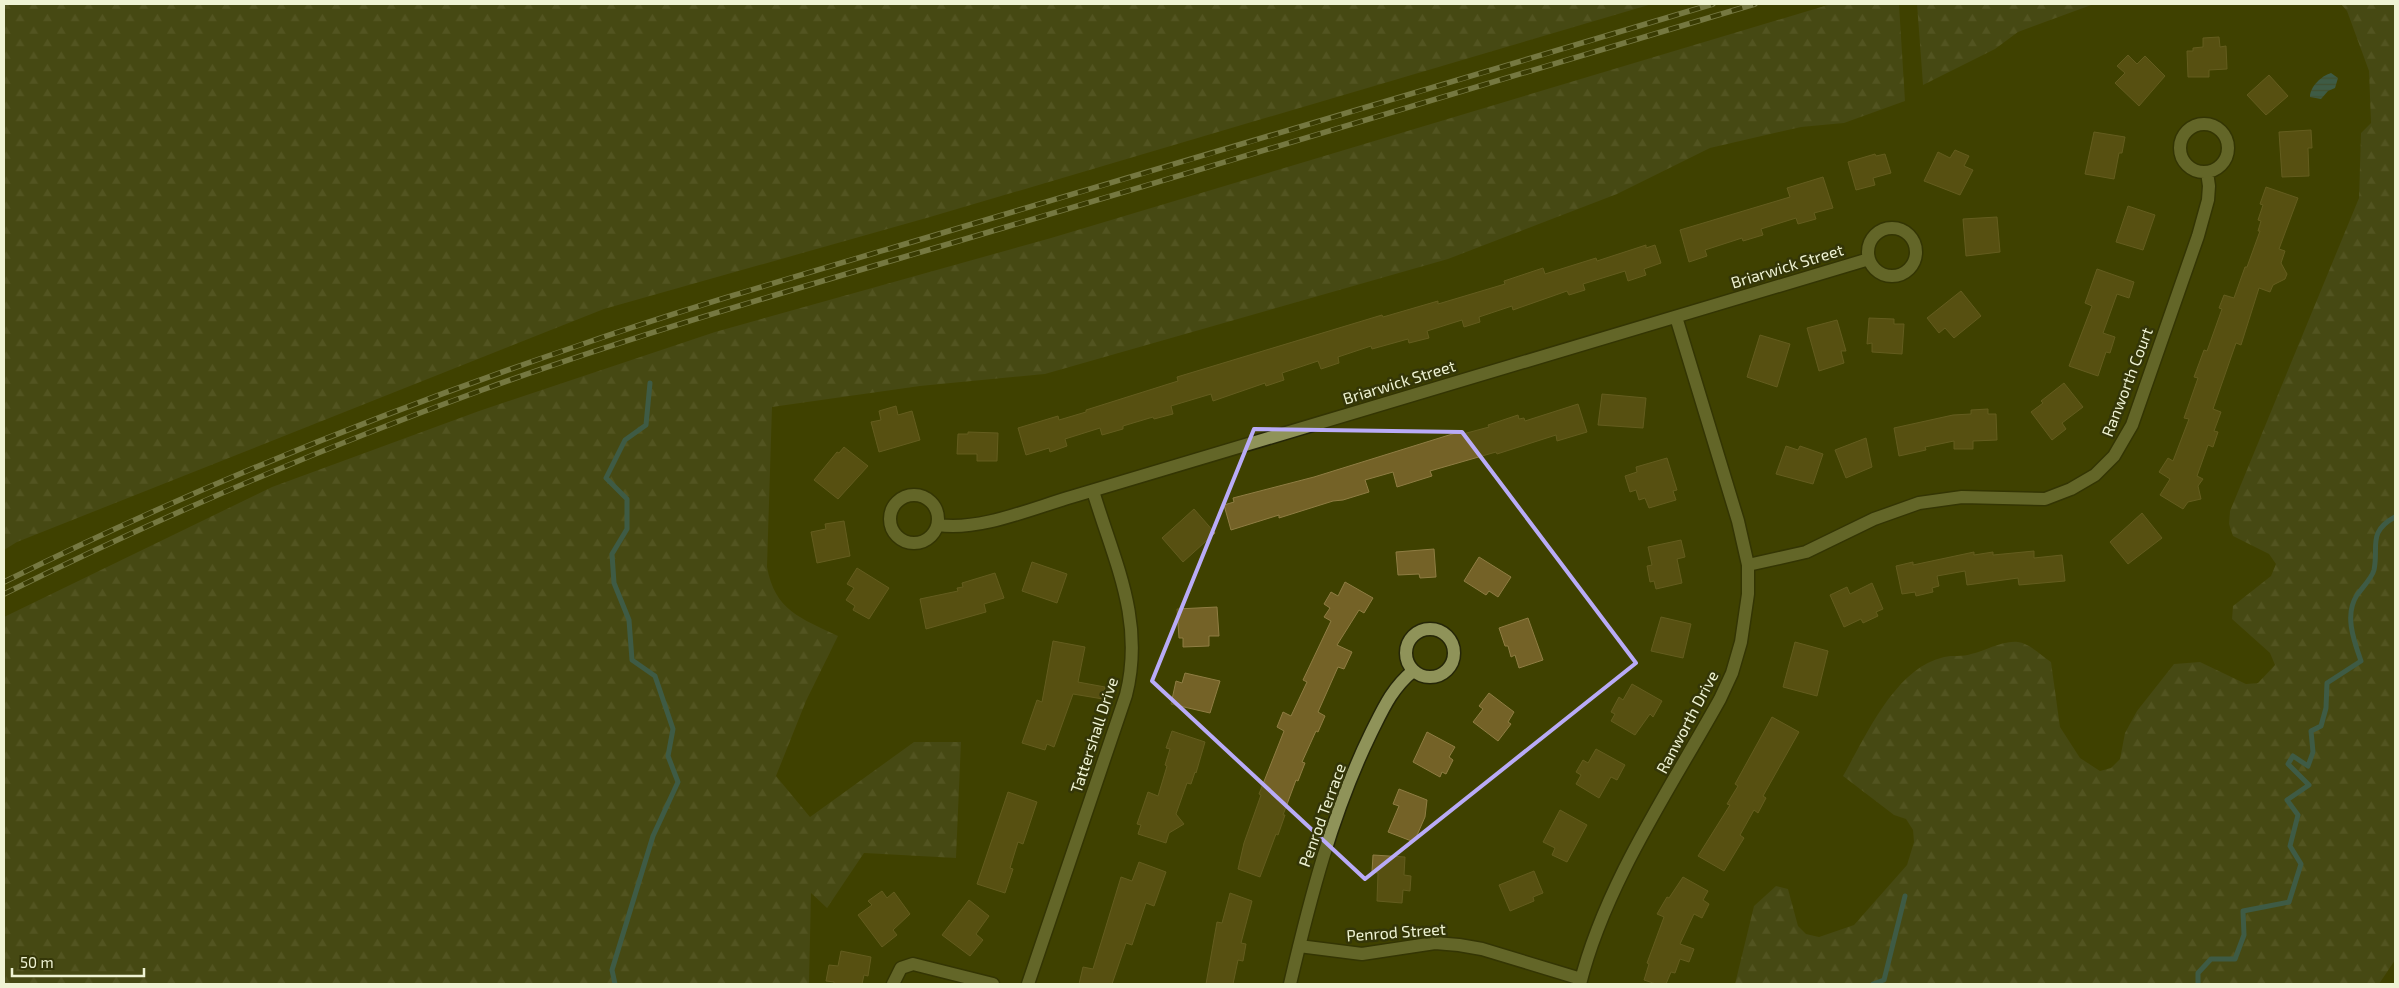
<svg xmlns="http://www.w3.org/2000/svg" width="2399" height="988" viewBox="0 0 2399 988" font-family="'Exo 2',sans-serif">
	<defs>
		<pattern id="forest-firs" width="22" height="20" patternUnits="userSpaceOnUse" patternTransform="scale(1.25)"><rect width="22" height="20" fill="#4f522a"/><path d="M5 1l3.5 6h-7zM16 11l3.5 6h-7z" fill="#696b48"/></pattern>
		<pattern id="water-rules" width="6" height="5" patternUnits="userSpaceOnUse" patternTransform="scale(1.25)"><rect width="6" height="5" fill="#3c7a99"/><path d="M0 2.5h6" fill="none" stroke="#42626c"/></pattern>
	</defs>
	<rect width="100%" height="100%" fill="#3f4100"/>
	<!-- forest -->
	<path fill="url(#forest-firs)" d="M4,4H1652L930,217L604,309L17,542L4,550Z
		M1831,4H1899L1905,101L1844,123L1801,127L1710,148L1617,194L1448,259L1045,374L920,386L772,407L767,567C775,611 801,618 838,636L806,701L776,776L810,817L914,742H961L956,858L864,853L827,908L811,893L809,984H4V617L272,487L479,411L715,332L1051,238Z
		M1917,4H2094L2018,32L1995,49L1923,85Z
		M2341,4H2395V960L2379,984H1735L1754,906L1776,886L1788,889L1798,926L1806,934L1819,937L1854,925L1907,865L1914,842L1913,830L1906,819L1894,815L1843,776C1866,736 1895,668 1944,657C1952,655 1962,657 1971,654C1985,651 2003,640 2018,642C2029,643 2042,656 2051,662L2060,727L2080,758L2100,771L2111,768L2120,759L2125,733L2137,711L2174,664L2200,662L2246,684L2258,683L2275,665L2270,653L2232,619L2233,606L2271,576L2276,564L2269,554L2233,536L2229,524L2230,511L2359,198L2361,133L2371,123L2369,71L2347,11Z"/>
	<!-- water -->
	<path fill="url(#water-rules)" d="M2331,73L2338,78L2335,88L2328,91L2321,99L2310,97C2310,87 2321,76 2331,73Z"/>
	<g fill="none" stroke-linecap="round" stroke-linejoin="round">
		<!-- stream -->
		<path stroke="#3c7a99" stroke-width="5" d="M615,984L612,970L653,836L678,782L668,756L673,729L655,676L632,660L629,620L614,583L612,554L627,529V499L606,478L625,440L646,425L650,383
			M1873,984L1884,980L1905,896
			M2198,984V973L2211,959H2235L2244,935L2243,911L2289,902L2301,864L2290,846L2298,815L2287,800L2309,785L2288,764L2293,756L2308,766L2313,752L2311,731L2321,726L2326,708L2327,683L2361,661C2354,641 2344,615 2357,595C2362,588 2372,578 2374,570C2379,547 2367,532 2395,517"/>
	</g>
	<!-- building -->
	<path fill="#746227" stroke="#8f7d43" d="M2219,37L2220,47L2226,46L2227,69L2209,70V77H2188L2187,51H2193V48L2203,47V38Z
		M2128,55L2137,64L2145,56L2165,76L2139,106L2115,83L2125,73L2117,66Z
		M2269,75L2288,96L2266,115L2247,95Z
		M2311,130L2312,148H2308L2309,176L2282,177L2279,132Z
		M2094,132L2125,137L2122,153H2119L2114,179L2085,174Z
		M1955,150L1969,156L1964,166L1973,170L1960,195L1924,181L1938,152L1950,158Z
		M1875,154L1876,156L1885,154L1891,173L1873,178L1875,185L1856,190L1848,162Z
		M1823,177L1833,208L1814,213L1816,219L1798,224L1796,218L1761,229L1763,235L1743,241L1742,238L1705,250L1707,256L1689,262L1680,230L1790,197L1787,188Z
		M2266,187L2298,198L2279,249L2285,251L2281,263L2287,274L2285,279L2273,285L2270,292L2259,288L2241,345L2236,343L2213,409L2221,412L2214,431L2218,432L2213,447L2208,445L2197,476L2203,479L2198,486L2201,499L2188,502L2183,509L2160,495L2170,479L2159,472L2168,458L2173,461L2189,419L2184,418L2198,378L2194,377L2204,350L2207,351L2222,309L2219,308L2224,295L2234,298L2245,267H2247L2260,231H2258L2261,221L2258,220L2263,205L2260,204Z
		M2128,206L2155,215L2143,250L2116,242Z
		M1997,217L2000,252L1966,256L1963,219Z
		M1646,245V248L1655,245L1661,263L1644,269L1646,275L1628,281L1625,271L1583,284L1585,290L1569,295L1567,291L1513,310L1512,306L1479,317L1480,322L1464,327L1462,320L1427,331L1429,338L1409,343L1408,339L1372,349L1371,346L1338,357L1339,363L1321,369L1318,361L1282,373L1284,380L1266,386L1265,383L1213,401L1211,394L1171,406L1173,414L1154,419L1153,417L1123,426V429L1102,435L1100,428L1065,439L1067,446L1050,452L1049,448L1026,455L1018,428L1058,416L1059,420L1086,412V410L1178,381L1177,377L1382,315L1383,317L1438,301V304L1505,284L1504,281L1543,268L1545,274L1596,258L1597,261Z
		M2097,269L2134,282L2129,298L2117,294L2103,333L2115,337L2110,353L2106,352L2098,376L2069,366L2092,306L2085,303Z
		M1961,291L1981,316L1954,338L1945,328L1939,333L1927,318Z
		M1869,318L1894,319V324H1904L1902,354L1872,352V343L1867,344Z
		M1837,320L1846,351H1841L1844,363L1819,371L1807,328Z
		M1760,335L1790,344L1777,387L1747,377Z
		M2064,383L2083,407L2062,423L2066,429L2052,440L2031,412L2043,403L2041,401Z
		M1602,394L1646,398L1643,428L1598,425Z
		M1578,404L1587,432L1557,441L1556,435L1497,454L1496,452L1430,471L1432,476L1397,487L1393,472L1365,480L1369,492L1343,500L1333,501L1279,518V515L1231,530L1224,505L1234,502L1233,498L1314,477L1462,431L1463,434L1489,427L1488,425L1518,415L1519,419L1524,418L1525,421Z
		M896,406L898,415L912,411L920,440L879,452L871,422L881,420L879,411Z
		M1988,409V414H1996L1997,440L1973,441V449H1954V441L1925,447L1926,450L1899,456L1894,428L1953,415L1971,414V410Z
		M968,432L998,433L997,461H977V454H957L958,434H968Z
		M1866,438L1872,467L1846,478L1835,450Z
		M1786,446L1798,450L1800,446L1823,454L1813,484L1776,474Z
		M844,447L868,466L838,499L814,480L837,452L839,453Z
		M1667,458L1677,490L1673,491L1676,500L1649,508L1645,498L1639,500L1636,490L1630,492L1625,476L1637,472L1636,467Z
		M1194,509L1215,533L1183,562L1162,538Z
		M2142,513L2162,538L2128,564L2110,542Z
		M844,521L850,556L817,563L811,532L826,529L825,524Z
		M1681,540L1685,557L1677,559L1682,583L1656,589L1654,581L1650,582L1647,566L1652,565L1648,547Z
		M1434,549L1436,577L1420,578L1419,574L1398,575L1396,552Z
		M2034,551V558L2062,555L2065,581L2019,585L2018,578L1967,585L1965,571L1937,576L1939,586L1932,588L1933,592L1916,596L1915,592L1902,594L1896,566L1913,562V565L1974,552V555L1993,552V555Z
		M1479,557L1511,577L1498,597L1489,591L1486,595L1464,581Z
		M1032,562L1067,574L1057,603L1022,591Z
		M857,568L889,588L869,619L853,610L855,606L846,600L854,588L847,584Z
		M995,573L1004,598L984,604L986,612L926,629L920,599L958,591L957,588L963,587L962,583Z
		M1345,582L1373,598L1364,613L1359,610L1337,645L1352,652L1344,669L1338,667L1318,712L1325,716L1318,732L1316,731L1302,762L1305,763L1298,781L1296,780L1283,815H1285L1278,835L1276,834L1260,877L1238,869L1244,843L1261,795L1259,794L1284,731L1277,727L1283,712L1291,716L1307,682L1303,680L1331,621L1324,617L1330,608L1324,604L1331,592L1338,596Z
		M1872,583L1883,609L1876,612L1878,616L1863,623L1861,619L1844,627L1830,595L1847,587L1850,594Z
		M1217,607L1219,636H1209V646L1183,647V638H1179L1177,609Z
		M1661,617L1691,624L1683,658L1651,651Z
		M1528,618L1543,660L1519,668L1515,655L1511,657L1508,646H1505L1499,628Z
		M1053,641L1085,647L1078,682L1105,687L1103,699L1073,694L1054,747L1047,744L1045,750L1022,743L1037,700L1042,702Z
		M1795,642L1828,651L1817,696L1783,687Z
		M1185,673L1220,681L1210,713L1171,704L1176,681L1182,683Z
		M1632,684L1662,701L1653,717L1650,714L1635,735L1611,721L1615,714L1611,712L1619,697L1623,700Z
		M1489,693L1514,712L1508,722L1511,724L1498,741L1473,722L1483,709L1479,706Z
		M1772,717L1799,732L1763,796L1766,798L1758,813L1754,810L1740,835L1744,838L1724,871L1698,856L1730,805L1727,804L1738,786L1735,784Z
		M1172,731L1205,742L1196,773L1195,772L1191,784L1187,783L1176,814L1184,824L1169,833L1166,843L1138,834L1141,825L1137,824L1148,792L1158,796L1167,766L1165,765L1170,749L1166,748Z
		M1427,732L1455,747L1449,757L1453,760L1446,774L1442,772L1440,777L1413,762Z
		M1596,749L1625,765L1617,780L1611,777L1599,798L1576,784L1581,775L1576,772L1583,760L1588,763Z
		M1399,789L1427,800L1425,817L1414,842L1388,832L1399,806L1393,804Z
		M1008,792L1037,802L1023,844L1018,842L1010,868L1013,869L1005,893L977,884Z
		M1560,810L1587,825L1567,862L1552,855L1555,848L1543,842Z
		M1373,855L1405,857L1404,875L1411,876L1410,891L1403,890L1402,903L1377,901L1378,873L1372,872Z
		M1139,862L1166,872L1154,906L1146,903L1132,945L1126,943L1112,984H1079L1083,967L1093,969L1121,877L1132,881Z
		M1534,871L1543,893L1533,897L1534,901L1510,911L1499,885Z
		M1683,877L1708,891L1703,900L1709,904L1702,918L1694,914L1680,944L1694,949L1689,962L1680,959L1675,973L1671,972L1666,984H1656L1644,980L1649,964L1647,963L1664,917L1657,914L1667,897L1669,898Z
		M882,891L887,898L894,892L910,914L893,930L897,935L882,947L858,915L872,905L868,901Z
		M1230,893L1252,901L1241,943L1246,944L1243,961L1238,960L1233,984H1206L1217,922L1222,923Z
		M969,900L989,916L976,934L983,940L970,956L942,935Z
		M841,951L871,957L868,976L864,975L862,984H834V982L826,981L829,965L838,966Z"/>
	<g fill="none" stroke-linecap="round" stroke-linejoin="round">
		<!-- minor casing -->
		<g stroke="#252607" stroke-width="15">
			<path id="minor" d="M2180 148a24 24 0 1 1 48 0a24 24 0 1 1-48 0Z
				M1868 252a24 24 0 1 1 48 0a24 24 0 1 1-48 0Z
				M890 519a24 24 0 1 1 48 0a24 24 0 1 1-48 0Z
				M938,525C980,531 1030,509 1071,497L1869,259
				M1748,565L1806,552L1874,519L1919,503L1962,497L2045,499L2071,489L2095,475L2114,456L2132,425L2198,236L2208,200L2209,186L2207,172
				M1406 653a24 24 0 1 1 48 0a24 24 0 1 1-48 0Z
				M1299,946L1362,954L1435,943L1459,945L1482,949L1581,979
				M893,984L901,968L913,964L993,984
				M1028,984L1126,695C1145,620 1114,561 1093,491
				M1290,984C1310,899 1332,813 1371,733C1383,709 1392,688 1413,671
				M1580,984C1605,884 1670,789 1720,699L1732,673L1741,642L1748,594V565L1738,521L1676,317"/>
		</g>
		<!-- minor -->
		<use href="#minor" stroke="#8f9359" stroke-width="12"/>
		<!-- rail casing -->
		<g stroke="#b7bb91" stroke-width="5.5">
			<path id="rail" d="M4,582C191,489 385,411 583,344C720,297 860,258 999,216C1237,146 1475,75 1713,4
				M4,594C160,517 319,449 482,390C654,328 831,279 1006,227C1256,153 1506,78 1755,4"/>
		</g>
		<!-- rail -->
		<use href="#rail" stroke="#343608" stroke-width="4" stroke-dasharray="11" stroke-linecap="butt"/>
	</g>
	<!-- marked area -->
	<path d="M0 0H2399V988H0ZM1254,429L1462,432L1636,663L1365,879L1152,681Z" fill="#3f4100" fill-opacity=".55" fill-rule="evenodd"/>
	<path fill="none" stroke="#b9abf7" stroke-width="4" stroke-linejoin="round" d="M1254,429L1462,432L1636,663L1365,879L1152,681Z"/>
	<g text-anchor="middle" stroke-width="5" stroke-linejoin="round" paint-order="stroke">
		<!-- street labels -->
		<g font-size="16" fill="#eff3d4" stroke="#343608">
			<text transform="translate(1787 266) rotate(-17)" y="6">Briarwick Street</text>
			<text transform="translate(1399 382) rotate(-17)" y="6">Briarwick Street</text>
			<text transform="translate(2127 382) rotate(-69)" y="6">Ranworth Court</text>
			<text transform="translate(1687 722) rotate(-62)" y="6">Ranworth Drive</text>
			<text transform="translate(1094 735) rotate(-72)" y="6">Tattershall Drive</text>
			<text transform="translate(1322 815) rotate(-70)" y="6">Penrod Terrace</text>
			<text transform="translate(1396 932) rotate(-4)" y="6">Penrod Street</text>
		</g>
	</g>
	<!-- border -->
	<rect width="2399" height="988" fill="none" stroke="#eff3d4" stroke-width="10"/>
	<!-- scale -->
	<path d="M12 968v8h132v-8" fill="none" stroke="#eff3d4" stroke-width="2.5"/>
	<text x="20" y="968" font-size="15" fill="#eff3d4" stroke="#343608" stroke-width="4" paint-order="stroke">50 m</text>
</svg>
